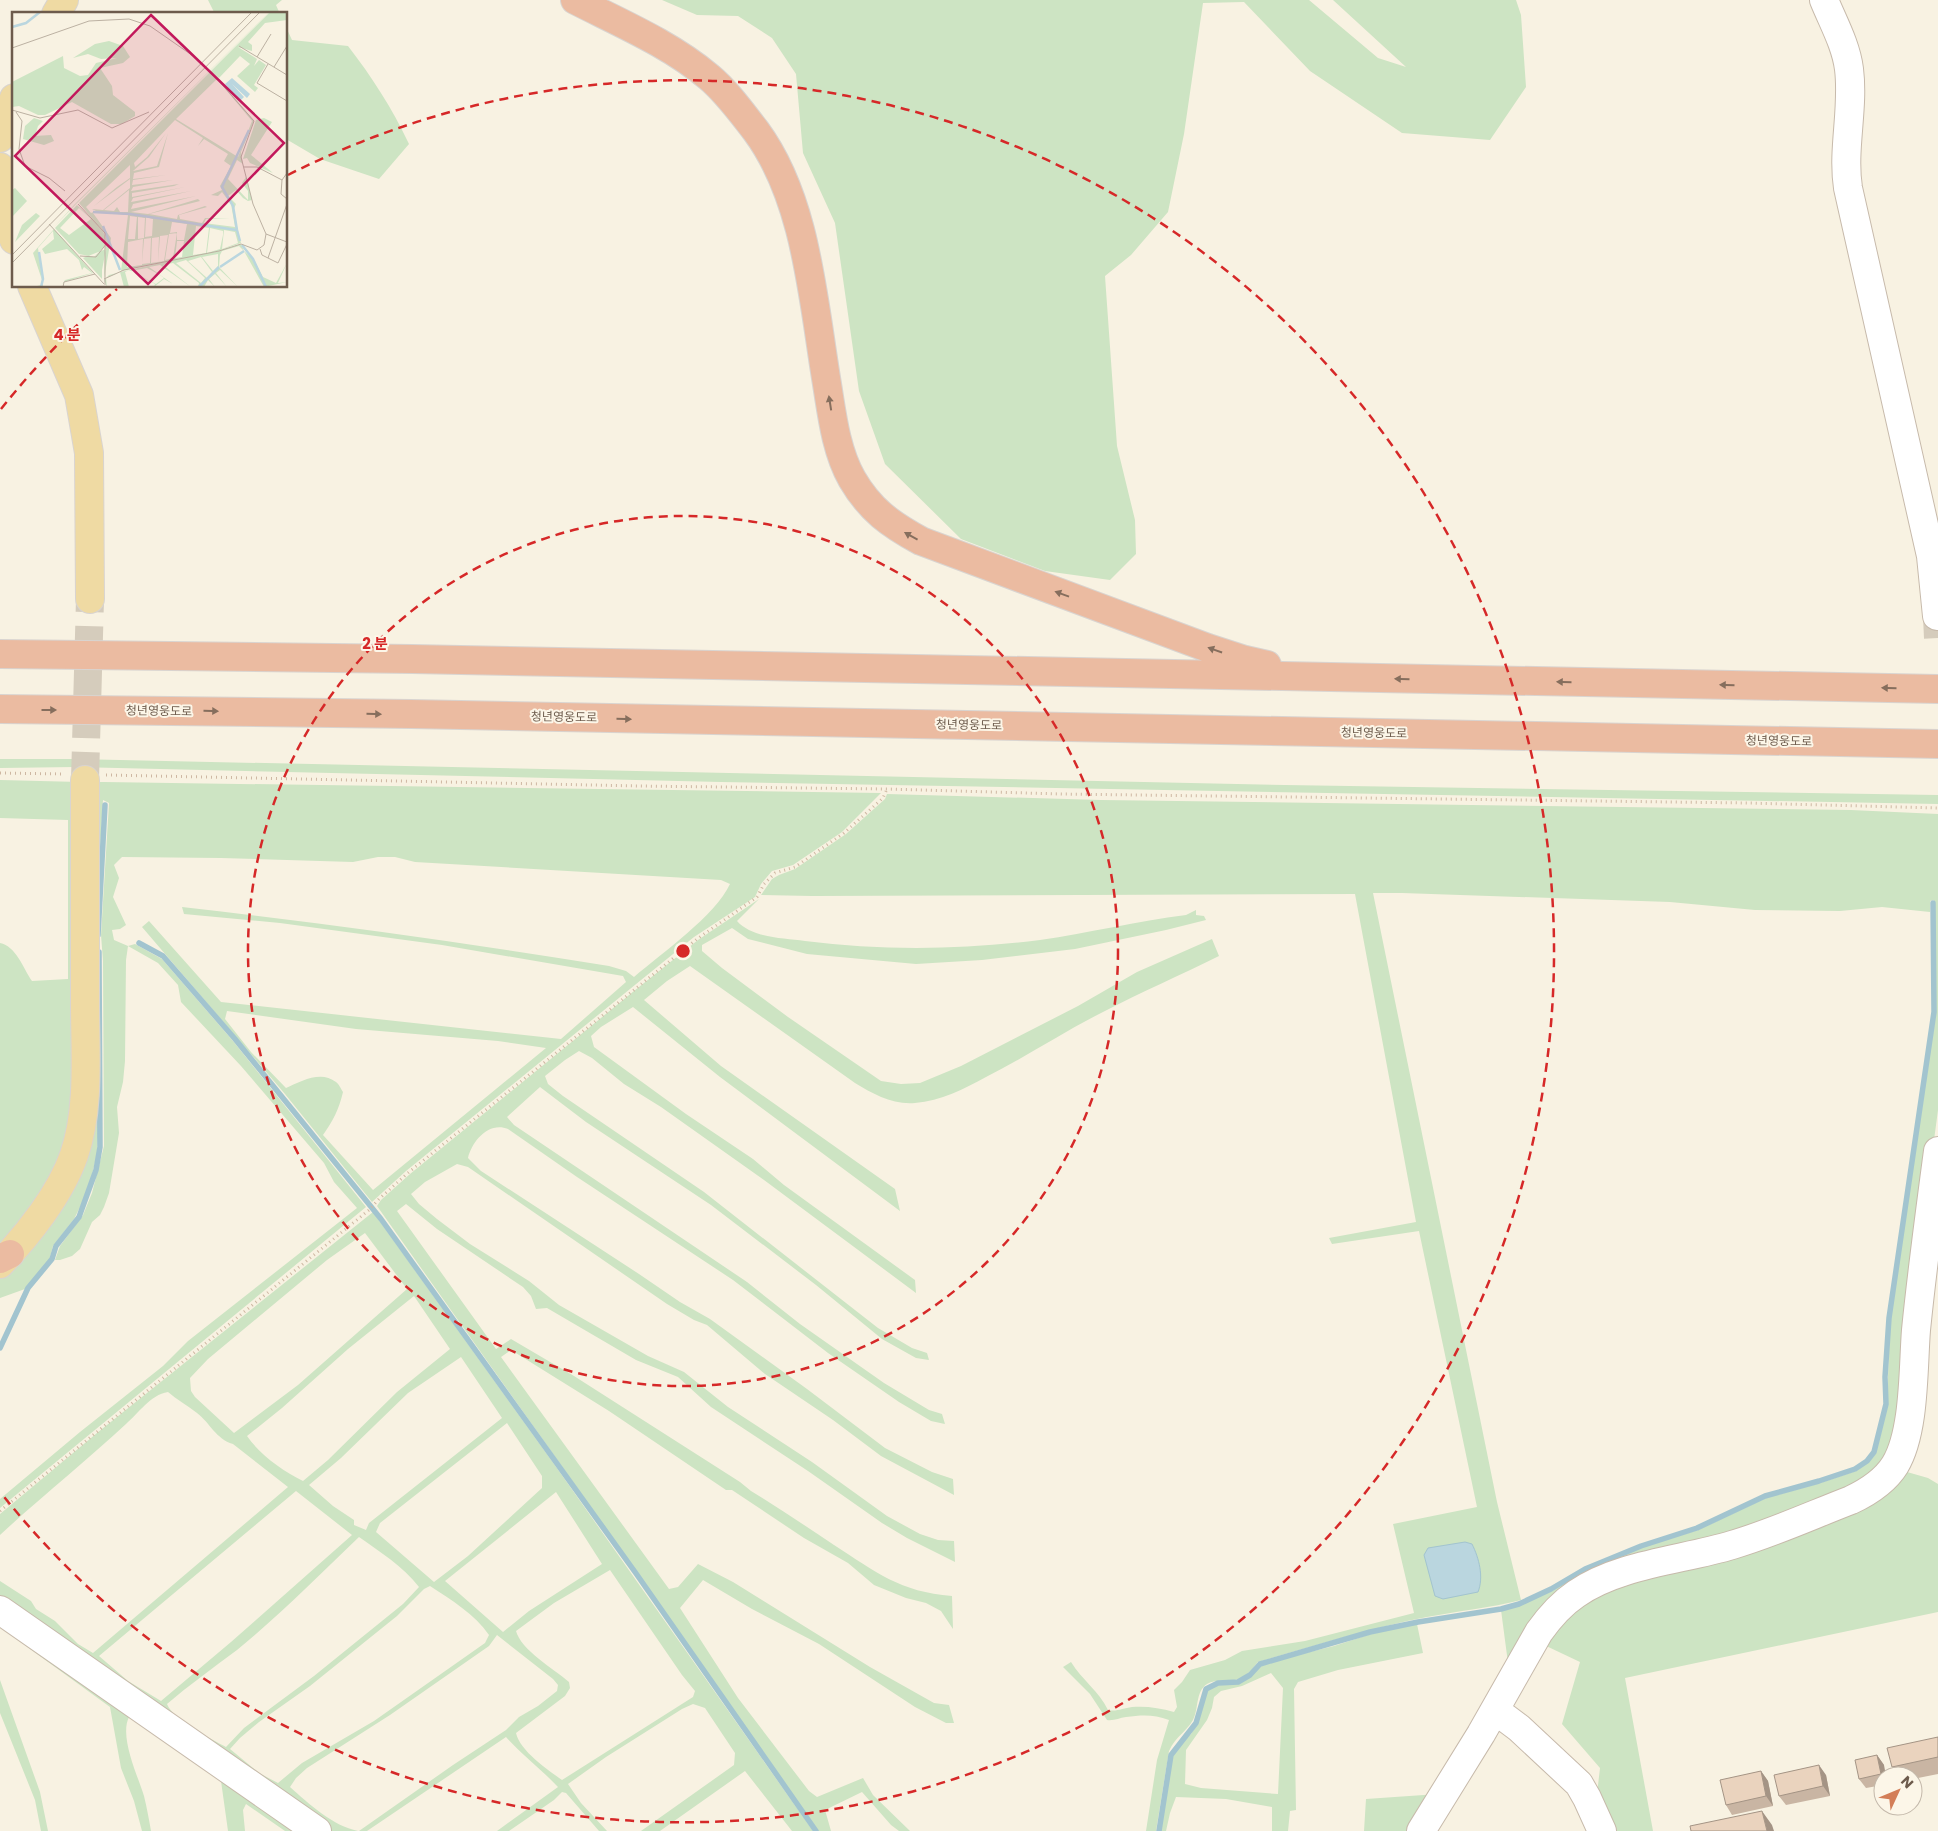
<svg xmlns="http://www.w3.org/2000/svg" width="1938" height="1831" viewBox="0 0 1938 1831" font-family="Poppins,'Noto Sans KR',sans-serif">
	<rect width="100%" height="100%" fill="#f8f2e2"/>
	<!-- green -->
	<path fill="#cde4c3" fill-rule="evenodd" d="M208,0H282L276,5L280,14H215Z
		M662,0H1309L1378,58L1406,67L1333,0H1516L1521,15L1526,87L1490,140L1402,133L1310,71L1244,2L1203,3L1184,134L1168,212L1131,255L1105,276L1117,446L1135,520L1136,554L1110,580L1045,571L961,539L885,464L859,391L835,223L803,153L796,74L772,38L738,16L697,15Z
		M286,27L292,40L348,46C372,77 392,108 409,144L379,179L320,159L286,139Z
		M0,759H75L1285,785L1938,795V804L721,782L75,767L0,768Z
		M0,780L80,782L75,1125L43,1195L0,1245V943C16,946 23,968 32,981L68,979V820L0,818Z
		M97,782H104L881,793L842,832L793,865L772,871L761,884L755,897L694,937L406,1171L372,1202L285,1094L142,927L149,921L221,1002L561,1039L626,982L623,976L442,945L280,923L184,914L182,907C325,923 467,943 609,966L626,971L634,977C662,953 715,916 730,884L721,880L415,862L395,857H378L353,862L221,858L122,857L114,865L119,878L113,897L126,925L120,929L112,930L114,940L128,946L135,944L162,959L233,1041L366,1207L0,1508V1499L80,1432L163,1366L188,1341L357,1208L334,1182L324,1163L241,1066L181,1002L178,985L158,963L128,946L126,960L125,1061L123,1082L117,1107L119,1133L109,1193L104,1207L100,1215L92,1222L80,1249L72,1256L60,1260H55L60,1246L83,1215L92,1193L104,1146L103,961L101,935L109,803L103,800L95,939L96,1068L99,1121L97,1154L90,1183L81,1205L74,1219L53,1246L49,1261L25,1289L0,1298V1277L66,1193ZM227,1011L356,1029L498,1041L546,1048L373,1190L323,1135C333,1121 339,1109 343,1092C341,1089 339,1084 336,1082C321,1070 301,1081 286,1088L251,1052L225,1019Z
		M887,794L1101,800L1851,810L1938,814V1110L1923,1223L1905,1424L1872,1483L1601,1578L1510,1678L1501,1610L1520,1605L1552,1591L1585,1570L1642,1547L1698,1530L1766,1498L1820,1483L1856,1471L1869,1462L1876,1453L1887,1405L1890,1318L1936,1013L1934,900L1930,901V912L1882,907L1840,911L1755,910L1670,902L1402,893H1373L1497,1502L1521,1600C1490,1608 1458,1611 1427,1617C1370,1628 1314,1646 1258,1662C1253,1668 1248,1675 1241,1678C1231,1683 1216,1678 1207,1684C1195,1692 1199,1709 1193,1720C1186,1732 1176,1736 1169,1751L1156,1831H1146L1157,1760L1169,1720C1154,1714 1141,1715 1126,1717C1119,1718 1114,1721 1107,1720L1090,1694L1063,1667L1071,1662C1082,1680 1099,1691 1108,1710C1117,1712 1123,1708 1132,1707C1147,1706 1160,1708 1174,1712L1177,1707L1174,1690L1182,1682L1190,1670L1225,1660L1242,1651L1305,1641L1414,1613L1393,1524L1477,1507L1419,1231L1332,1244L1329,1238L1416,1222L1355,894L812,896L761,895L772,879L779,875L795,869L846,834L885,799ZM1424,1555L1478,1556L1429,1570Z
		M759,899L737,921C752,938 783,938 805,941C882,951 962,950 1040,940C1089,933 1137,921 1186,915L1196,910V915L1204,916L1206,920L1166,930L1075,949L982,960L916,964L807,954L748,939L732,928L702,945V951L722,968L788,1017L881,1081L901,1084L920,1083L961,1066L1078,1006L1137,972L1212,939L1219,956C1181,975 1141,992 1103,1012C1063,1032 1026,1057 986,1077C964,1089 941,1101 915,1103C893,1105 873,1094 855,1083L690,966L667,981L644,1000L721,1066L895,1189L900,1211L720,1077L633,1007L601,1027L591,1036L594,1047L686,1114L753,1159L784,1185L915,1280L916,1293L764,1180L661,1107L624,1084L592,1058L579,1051L565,1060L545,1076L548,1084L563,1096L704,1192L878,1328L912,1348L927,1353L929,1360L916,1358L882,1339L816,1285L711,1205L586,1122L540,1087L507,1117L514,1125L747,1282L800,1324L884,1383L929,1410L942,1414L945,1424L931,1421L899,1402L828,1353L733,1280L577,1177L508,1129C489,1121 472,1141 468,1158L481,1171L639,1274L680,1302L710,1319L807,1389L885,1448L932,1472L953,1479L954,1495L881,1456L833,1420L765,1374L707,1325L694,1320L667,1304L468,1167L457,1164L425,1182L411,1194L419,1204L437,1219L470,1244L529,1281L559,1305L648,1356L684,1372L728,1407L812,1462L887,1516L920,1534L938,1540L954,1541L955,1562L907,1538L882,1523L808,1471L711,1407L678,1377L636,1360L547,1308L536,1309L531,1296L523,1287L437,1229L406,1204L397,1211L496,1349L511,1339L574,1376L740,1482L751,1491C779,1508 807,1527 834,1545C876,1572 900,1592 952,1596L953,1629L941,1611L926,1603L906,1598L874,1585L848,1563L804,1538L732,1490H726L609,1411L511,1350L501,1357L669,1589L678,1587L698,1564L733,1582L870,1667L934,1703L949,1705L954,1723H946L915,1707L819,1644L752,1609L703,1580L680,1608L738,1698L809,1791L817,1797L863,1778L873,1795L910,1831H899L891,1825L862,1792L825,1810L831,1831H818L627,1558L377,1206L381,1200L410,1174L634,991L698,940Z
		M373,1212L554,1464L813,1831H792L745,1771L660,1831H641L734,1765L735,1753L705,1708L693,1704L682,1709L606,1757L568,1784L581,1803L607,1831H599L566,1793L562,1792L554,1800L509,1831H497L558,1787C541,1769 522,1755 506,1737L367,1831H359L453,1765L506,1730L519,1717L538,1706L557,1691L558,1685L553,1679L497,1635L489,1646L390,1715L307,1768L296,1778L290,1787C309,1804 333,1826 358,1831H322L0,1606V1581L31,1601L36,1609L55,1621L78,1644L93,1653L288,1487L233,1444C216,1439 210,1423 197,1413C187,1405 177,1400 168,1392C150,1395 139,1413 126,1424C85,1462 41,1497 0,1535V1514L97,1433ZM365,1233L407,1289L298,1385L234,1433L195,1397L191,1391L190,1378L208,1359L327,1260ZM414,1296L450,1349L397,1392L328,1460L303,1481C282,1470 261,1456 247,1436L282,1408L348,1349ZM461,1357L502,1418L369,1523L366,1530L354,1525V1520L333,1506L309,1485L341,1458L408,1393ZM507,1423L542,1476V1488L468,1556L434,1582L376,1532L380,1523ZM296,1491L352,1535L231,1642L161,1701L128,1681L99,1656ZM556,1492L602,1564L529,1611L503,1632L445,1581ZM359,1537C380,1552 403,1566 419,1587L403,1604L314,1676L244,1728L226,1747C211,1739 172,1719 167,1704C189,1685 213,1668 237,1650C280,1615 319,1575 359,1537ZM610,1570L682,1675L695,1691L693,1697L562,1780C548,1770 520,1751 516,1733L565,1696L570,1688L569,1682C554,1669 521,1650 516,1631L554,1603ZM430,1586C451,1600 475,1614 489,1635L485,1643L374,1721L302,1763L278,1783L259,1773L230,1749L240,1738L259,1722L310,1686L397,1616L424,1589Z
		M1907,1472L1928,1478L1938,1484V1612L1625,1678L1653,1831H1615L1597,1794L1600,1768L1562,1724L1580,1662L1542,1644L1552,1627L1601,1594Z
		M0,1616L309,1831H285L246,1804L243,1810L245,1831H228L221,1781L129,1717C119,1737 138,1776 144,1796C147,1808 149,1820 151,1831H142L134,1801L121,1768L110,1707L0,1627Z
		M1417,1624L1423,1653L1338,1670L1298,1682L1294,1689L1296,1810L1290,1811L1288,1831H1272V1807L1226,1799L1176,1797L1170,1813L1166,1831H1160L1172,1756L1181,1742L1191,1734L1197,1724L1207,1690L1219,1685L1239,1683L1251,1676L1261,1666L1277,1660L1334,1646L1371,1634ZM1271,1673L1283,1688L1278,1794L1201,1788L1185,1784L1186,1750L1207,1720L1212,1708L1214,1697L1221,1691L1242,1686Z
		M0,1680L40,1792L48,1831H41L35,1800L0,1713Z
		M1438,1794L1413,1831H1364L1366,1799Z"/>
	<!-- water -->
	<path fill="#bad6df" stroke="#a2c4cf" d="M1465,1542L1472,1544C1479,1558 1484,1577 1478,1592L1443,1599L1435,1596L1424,1555L1428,1548Z"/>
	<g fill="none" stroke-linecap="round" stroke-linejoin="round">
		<!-- stream -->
		<path stroke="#a2c4cf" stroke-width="5.5" d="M98,935L105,805
			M139,943L163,956L235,1039L381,1219L635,1572L816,1831
			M0,1348L28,1288L52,1259L56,1246L79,1217L96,1170L100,1147L99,952
			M1159,1831L1171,1755L1196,1723L1206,1689L1218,1683L1238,1682L1250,1675L1260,1664L1370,1632L1418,1622L1501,1609L1519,1604L1551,1589L1585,1569L1641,1546L1697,1528L1765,1496L1819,1481L1855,1469L1867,1461L1874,1452L1886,1404L1885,1377L1889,1318L1934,1012L1933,903"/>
		<!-- minor-tunnel -->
		<path stroke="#d5ccbc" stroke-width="28" stroke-dasharray="28 14" stroke-linecap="butt" d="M1937,616L1938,638"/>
		<!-- major-tunnel -->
		<path stroke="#d5ccbc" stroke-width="28" stroke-dasharray="28 14" stroke-linecap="butt" d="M85,780L90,599"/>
		<!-- minor casing -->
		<g stroke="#c7baab" stroke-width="30">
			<path id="minor" d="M1824,0C1833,22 1846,45 1849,69C1854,109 1842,149 1848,188L1931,556L1937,616
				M0,1610L317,1831
				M1495,1710L1519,1728L1579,1784L1587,1798L1602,1831
				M1421,1831L1481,1734L1539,1632C1549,1618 1561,1604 1576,1594C1619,1564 1683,1560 1732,1545C1773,1533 1812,1515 1851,1500C1868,1492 1885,1481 1895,1465C1915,1432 1913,1368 1916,1330C1922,1270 1930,1211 1938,1151"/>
		</g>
		<!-- major casing -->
		<g stroke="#d9d4d0" stroke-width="30">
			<path id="major" d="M56,14L64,0
				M0,138L14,98
				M0,167L6,220L14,240
				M32,286L79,395L89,453L90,599
				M0,1264C28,1235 61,1193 74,1155C90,1109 85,1052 85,1004C85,929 85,854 85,780"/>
		</g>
		<!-- highway casing -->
		<g stroke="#d9d4d0" stroke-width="30">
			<path id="highway" d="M575,0C620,23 670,44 709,77C727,92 742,113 756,131C807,200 813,301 827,384C832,415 836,451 852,479C870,510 890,524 921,541L1208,648L1245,660L1267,665
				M0,654L412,659L1938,689
				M0,709L411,714L1938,744
				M0,1259L10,1254"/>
		</g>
		<!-- path -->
		<path stroke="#ceb7a2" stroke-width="3" stroke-dasharray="1 4" stroke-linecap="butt" d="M0,773L64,774
			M106,775L640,786L887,789L1061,794L1747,803L1938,808
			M0,1511L369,1210L379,1199L409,1172L697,939L757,897L764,884L775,873L795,867L844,833L883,798L887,789"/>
		<!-- minor -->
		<use href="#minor" stroke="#fff" stroke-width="28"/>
		<!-- major -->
		<use href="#major" stroke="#efdaa3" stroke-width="28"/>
		<!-- highway -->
		<use href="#highway" stroke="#ebbba1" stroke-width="28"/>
	</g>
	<!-- wall -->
	<path fill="#c9b5a3" d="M1938,1737V1774L1913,1779V1776H1898L1892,1767Z
		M1877,1755L1884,1765L1883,1785L1866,1788L1859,1779Z
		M1761,1771L1768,1781L1773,1806L1732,1815L1726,1805Z
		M1826,1775L1830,1796L1786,1805L1779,1796Z"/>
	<!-- shaded-wall -->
	<path fill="#a49485" d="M1877,1755L1884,1765L1886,1776H1883V1777L1881,1774Z
		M1819,1765L1826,1775L1830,1796L1823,1786Z
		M1761,1771L1768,1781L1773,1806L1766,1796Z
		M1762,1811L1772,1825L1774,1831H1767Z"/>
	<!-- building -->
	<path fill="#ead3be" stroke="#a49485" d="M1938,1737V1757L1892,1767L1887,1748Z
		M1877,1755L1881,1774L1859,1779L1855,1760Z
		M1819,1765L1823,1786L1779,1796L1774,1775Z
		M1761,1771L1766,1796L1726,1805L1720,1780Z
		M1762,1811L1767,1831H1691L1690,1826Z"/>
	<!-- one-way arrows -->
	<defs><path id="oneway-solid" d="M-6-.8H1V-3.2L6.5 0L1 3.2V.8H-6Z" transform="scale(1.25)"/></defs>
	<g fill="#866e5d">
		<use href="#oneway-solid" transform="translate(830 403) rotate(-99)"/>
		<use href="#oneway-solid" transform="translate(911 536) rotate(-151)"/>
		<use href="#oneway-solid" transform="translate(1062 594) rotate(-160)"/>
		<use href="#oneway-solid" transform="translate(1215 650) rotate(-161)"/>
		<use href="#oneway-solid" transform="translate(1402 679) rotate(-179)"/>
		<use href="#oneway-solid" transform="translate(1564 682) rotate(-179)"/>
		<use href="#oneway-solid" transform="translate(1727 685) rotate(-179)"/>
		<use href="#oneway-solid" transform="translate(1889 688) rotate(-179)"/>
		<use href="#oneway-solid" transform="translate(49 710)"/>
		<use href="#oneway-solid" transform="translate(211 711) rotate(1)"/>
		<use href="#oneway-solid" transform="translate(374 714) rotate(1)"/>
		<use href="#oneway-solid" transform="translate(624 719) rotate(1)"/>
	</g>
	<!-- distance rings -->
	<g fill="none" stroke="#d62828" stroke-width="2.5" stroke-dasharray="9 6">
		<circle cx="683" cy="951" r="435"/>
		<path d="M1 409A871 871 0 0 1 117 289M288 175A871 871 0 1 1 1 1493"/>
	</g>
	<g text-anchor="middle" stroke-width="4" stroke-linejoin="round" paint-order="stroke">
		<!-- street labels -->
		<g font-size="12" fill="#6d5b4c" stroke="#fcf6e8">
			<text transform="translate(159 711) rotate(1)" y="4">청년영웅도로</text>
			<text transform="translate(564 717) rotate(1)" y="4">청년영웅도로</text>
			<text transform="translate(969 725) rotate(1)" y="4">청년영웅도로</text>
			<text transform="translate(1374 733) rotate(1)" y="4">청년영웅도로</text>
			<text transform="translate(1779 741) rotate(1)" y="4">청년영웅도로</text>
		</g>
	</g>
	<!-- overview -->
	<g transform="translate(12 12)">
		<rect width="275" height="275" fill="#f8f2e2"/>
		<path d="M257,0L64,192L42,215L63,192ZM258,0H275V8L253,11L236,30L240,33V39L226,35L245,47L242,54L247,48L254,53L242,73L246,76L243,80L225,64L238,52L228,44L207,66L201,61L242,109L229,140L231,152L225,148L216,167L236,188V179L230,171L234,165L240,188L236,189L231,186L224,178L216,184L224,192L221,199L229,231L200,241L229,232L232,239L227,234L210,239L208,243L207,255L226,275L208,258L204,261L215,275L203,262L197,267L203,275L196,268L192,275H186L187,271L161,251L151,253L179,275L148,253L137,255L161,272L152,267L142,275L143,272L117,258L113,260L117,275H112L108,260L94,266L95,275L92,268L97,263L113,259L157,249L109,259L116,203L84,200L81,201L99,226L92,267L94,223L67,191ZM205,67L240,109L226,145L164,107ZM163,108L191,126L186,134L192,127L216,142L212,149L219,154L208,174L210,178L199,183L206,184L210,180L219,192L223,215L192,211L194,207H218L193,206L190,211L168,207L167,203L195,195L193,194L166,203L165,207L137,202L188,189L186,187L136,202L119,200L184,184L119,197L121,192L179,179L119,190L121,186L173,175L120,185V181L162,174L167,172L119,179L121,175L161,168L120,173L121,168L154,163L121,167L122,161L147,155L156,121L145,154L121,159L137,145L154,121L135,145L123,155L122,151ZM118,153V166L105,175L82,194L118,167V176L91,198L80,197L84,199L79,201L74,195ZM117,178L116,200H108L105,195L102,199L92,198ZM118,204L125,205L123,227H116ZM126,205L133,206L132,226L126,227ZM134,205L141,207L140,224L133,225ZM160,210L175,212L172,228H165V220L158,221ZM184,214L197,216L194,241L181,243ZM198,216L211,219V223L208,237L195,241ZM212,218L223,220L226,231L210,237ZM165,221L161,246L153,248L157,222ZM156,223L152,249L146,250L148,224ZM147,225L146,250L139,251L140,226ZM139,226L138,251L130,252L132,227ZM131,227L130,253L115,255L116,230ZM165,229H172L170,245L163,246ZM206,242V254L201,259L190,245ZM189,245L200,260L195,266L176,249ZM174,248L193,266L189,271L164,251ZM135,256L148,263L152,266L144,272L119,259ZM97,29L111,34L118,45L111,51L88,56L100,74L101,83L123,100V104L110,112H99L60,90L33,103H26L7,94L0,95V70L51,44L52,56L68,64L76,63L84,51L105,46L89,47L76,42L61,46L83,32ZM22,106L31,109L26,114L23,124L39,123L42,129L32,133L11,127L13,114ZM252,106L260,110L239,143L261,161L238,151L235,146L231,147L244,108ZM3,176L15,189L0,205V178ZM65,193L90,217L93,224L92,235L82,245L67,242L43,216ZM67,196L79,207L57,223L48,216ZM24,201L28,204L3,230L10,213ZM42,217L81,261L52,270L49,274L53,268L80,261L72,255L70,258L67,248L55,237L33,242L30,237L42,227L41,219L26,236L31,274L21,275L29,273L30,268L21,241L0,265ZM94,237L90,258V267L71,246ZM232,239L242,248L251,265L264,271L275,251L266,271L275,270L252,275Z" fill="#cde4c3" fill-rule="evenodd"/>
		<path d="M220,66L238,82L235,86L220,72L232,85L228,89L213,72Z" fill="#bad6df"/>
		<path fill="none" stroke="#bad6df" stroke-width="2.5" d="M0,15L14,11L28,0M81,200L118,202L225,218L228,229M91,214L108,258M225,218L221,194L210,175L237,118M230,233L241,247L254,275M27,240L31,267L29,275M208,255L232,239M187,275L207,255"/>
		<path fill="none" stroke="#bcb1a2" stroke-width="1" d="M227,34L275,63M0,36L77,9L117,7L138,14L184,46M245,45L259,22M256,52L245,71L275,89M262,55L275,34M0,98L28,106L66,98L100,116L137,100M4,100L10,109L7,137L13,154L37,166L53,179M232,155H245L270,168L275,161M270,168L269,182L275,187M66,192L93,221V273M37,212L92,272M254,222L275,230M248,237L250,243L266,251L275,232M0,243L240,0M68,244L84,245L95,231M256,246L275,192M0,251L248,0M92,267L112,258L207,239L229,232L245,238L252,233L254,222L241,192L229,145L242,109L199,60M51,275L52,270L83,262"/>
		<path fill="#c2185b" fill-opacity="0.15" stroke="#c2185b" stroke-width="2.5" d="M139,3L272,131L136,272L3,144Z"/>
		<rect width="275" height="275" fill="none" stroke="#6d5b4c" stroke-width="2.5"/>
	</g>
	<circle cx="683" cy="951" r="8" fill="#d62828" stroke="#fcf6e8" stroke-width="2.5"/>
	<g font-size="15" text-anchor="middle" font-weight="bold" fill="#d62828" stroke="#fcf6e8" stroke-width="4" stroke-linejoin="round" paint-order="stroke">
		<text x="67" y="340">4 분</text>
		<text x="375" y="649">2 분</text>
	</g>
	<!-- north arrow -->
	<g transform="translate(1898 1791) rotate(46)"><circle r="24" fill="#fcf6e8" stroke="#c3b8aa"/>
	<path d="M0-4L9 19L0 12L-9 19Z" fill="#d37e57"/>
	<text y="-8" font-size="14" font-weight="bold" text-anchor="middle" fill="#6d5b4c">N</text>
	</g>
</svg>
